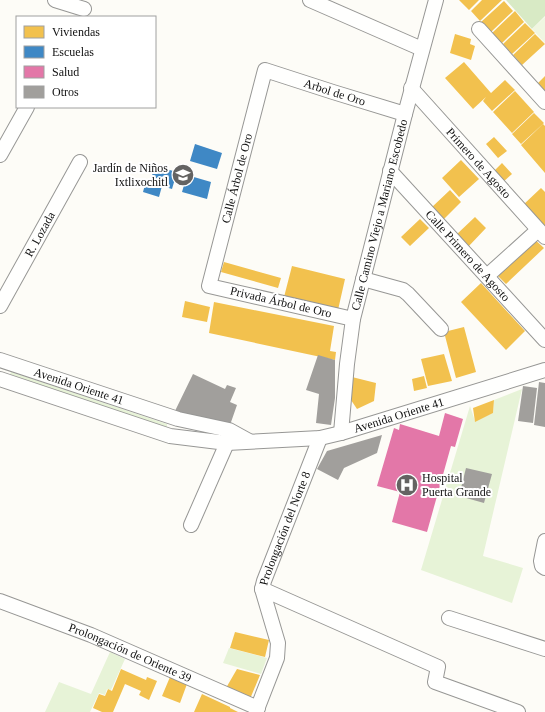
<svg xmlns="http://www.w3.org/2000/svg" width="545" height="712" viewBox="0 0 545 712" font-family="'Times New Roman',serif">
	<rect width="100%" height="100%" fill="#fdfcf7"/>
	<!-- green -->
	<path fill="#e7f3d7" d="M11,372L167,424V427L97,405L10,374Z
		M522,389L483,556L523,568L512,603L421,570L470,406L475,421L493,413L494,400Z
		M229,648L267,658L261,674L223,663Z
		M110,652L125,659L111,690L107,689L105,695L99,693L90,712H45L59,682L91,694Z"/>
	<!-- forest -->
	<path fill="#d8eac5" d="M506,0H545V16L532,29Z"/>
	<!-- pitch -->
	<path fill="#f0f6e1" d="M545,17V43L532,29Z"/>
	<!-- homes -->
	<path fill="#f2c14e" d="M459,0H479L469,10Z
		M482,0H502L480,21L471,11Z
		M504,1L513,11L491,32L481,22Z
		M515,11L524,22L502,43L492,33Z
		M525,23L535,33L512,54L503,44Z
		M455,34L471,39L470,44L475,46L471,60L450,53Z
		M535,34L545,44L522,65L513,55Z
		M464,62L491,93L505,80L515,90L492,111L483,101L486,97L473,109L445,78Z
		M545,76V91L538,83Z
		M515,91L534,112L512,133L493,112Z
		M534,113L544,123L521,144L512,134Z
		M543,124L545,126V173L521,145Z
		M494,137L507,151L498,158L486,144Z
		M461,160L479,179L459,197L442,178Z
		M502,163L512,174L502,183L492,173Z
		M541,188L545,192V229L523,205Z
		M450,190L461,202L443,220L431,208Z
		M475,217L486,228L468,247L456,235Z
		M420,219L429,228L410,246L401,237Z
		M532,237L544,248L506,284L495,273Z
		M224,262L281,278L278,288L221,272Z
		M292,266L345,279L338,310L284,297Z
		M481,283L525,331L506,350L461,302Z
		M185,301L210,307L207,322L182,317Z
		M214,302L334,326L330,351L336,352L335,360L209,333Z
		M464,327L476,372L456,378L444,332Z
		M444,354L452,381L428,386L421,359Z
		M424,376L427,388L414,391L412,379Z
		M352,377L376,383L374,401L357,409L349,397Z
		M494,400L493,413L475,422L473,408Z
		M235,632L269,640L265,657L230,648Z
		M121,669L146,680L147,677L157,681L149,700L139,695L141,691L125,684L113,712H102L93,708L99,694L105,696L108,689L112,691Z
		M237,669L260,675L250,699L226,688Z
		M170,677L187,684L180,703L162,696Z
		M202,694L230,707V708L238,712H194Z"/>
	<!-- schools -->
	<path fill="#3f88c5" d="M195,144L222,153L217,169L190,161Z
		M155,166L177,172L172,189L162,186L159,197L143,192L146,181L150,182Z
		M187,175L211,182L207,199L182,192Z"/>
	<!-- health -->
	<path fill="#e377a8" d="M445,413L463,419L455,447L451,446L427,532L392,522L400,492L377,486L394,428L399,430L400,424L439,436Z"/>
	<!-- building -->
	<path fill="#a19f9c" d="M318,355L335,360V398L331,425L316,423L319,394L306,390Z
		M193,374L225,389L227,385L236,388L230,402L237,405L230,425L213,419V421L175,411Z
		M539,382L545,383V427L534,425Z
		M523,386L537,388L533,423L518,421Z
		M382,435L377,453L344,468L338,480L317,469L327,451Z
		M466,468L492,474L484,503L459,496Z"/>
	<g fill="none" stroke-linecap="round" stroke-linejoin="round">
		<!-- minor casing -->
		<g stroke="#979795" stroke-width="16">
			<g id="minor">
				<path d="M55,0L84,9"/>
				<path d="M310,0L422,49"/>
				<path d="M479,29L545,102"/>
				<path id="s1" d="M411,88L545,237"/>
				<path d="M0,155L27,107"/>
				<path id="s2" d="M390,171L545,340"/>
				<path d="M487,276L538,230"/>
				<path d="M363,279L403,290L408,294L441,329"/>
				<path id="s3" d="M0,306L80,162"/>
				<path id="s4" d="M353,319L209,286L265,70L333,92L405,114"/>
				<path id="s5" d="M0,360L178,419L229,430L249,441"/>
				<path id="s6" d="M0,379L170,436L227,443L320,438L341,433L545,370"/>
				<path id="s7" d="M341,433L347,364L353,319L405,114L436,0"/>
				<path d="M191,525L227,443L228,436"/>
				<path d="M545,541L541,561L542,566L545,568"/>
				<path d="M262,589L438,667L435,682L518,712"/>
				<path id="s8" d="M0,601L91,635L258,708"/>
				<path d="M449,618L545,649"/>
				<path id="s9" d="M256,712L277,658L278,643L262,589L264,581L320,438"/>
			</g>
		</g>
		<!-- minor -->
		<use href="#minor" stroke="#fffffe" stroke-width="14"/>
	</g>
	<!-- icons -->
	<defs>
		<g id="school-disc" transform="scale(1.15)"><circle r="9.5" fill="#646362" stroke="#fff"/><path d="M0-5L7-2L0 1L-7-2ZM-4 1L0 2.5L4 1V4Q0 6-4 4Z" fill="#fff"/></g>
		<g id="hospital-disc" transform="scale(1.15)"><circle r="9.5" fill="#646362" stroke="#fff"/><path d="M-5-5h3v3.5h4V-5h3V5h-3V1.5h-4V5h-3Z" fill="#fff"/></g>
	</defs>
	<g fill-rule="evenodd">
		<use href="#school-disc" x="183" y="175"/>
		<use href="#hospital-disc" x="407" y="485"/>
	</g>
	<g text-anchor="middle" stroke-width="4" stroke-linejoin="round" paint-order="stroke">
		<!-- street labels -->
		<g font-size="12" fill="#111" stroke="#fff">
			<text dy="4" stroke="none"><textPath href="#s4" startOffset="444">Arbol de Oro</textPath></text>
			<text dy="4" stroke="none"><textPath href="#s1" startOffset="101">Primero de Agosto</textPath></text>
			<text dy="4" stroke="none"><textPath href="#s4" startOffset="259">Calle Árbol de Oro</textPath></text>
			<text dy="4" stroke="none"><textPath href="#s7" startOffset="222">Calle Camino Viejo a Mariano Escobedo</textPath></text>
			<text dy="4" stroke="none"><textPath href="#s3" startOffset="82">R. Lozada</textPath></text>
			<text dy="4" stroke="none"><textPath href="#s2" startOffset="115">Calle Primero de Agosto</textPath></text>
			<text transform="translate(281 302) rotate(13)" y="4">Privada Árbol de Oro</text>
			<text dy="4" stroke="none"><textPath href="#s5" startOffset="83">Avenida Oriente 41</textPath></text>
			<text dy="4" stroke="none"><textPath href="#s6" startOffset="412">Avenida Oriente 41</textPath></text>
			<text dy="4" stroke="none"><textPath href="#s9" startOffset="194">Prolongación del Norte 8</textPath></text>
			<text dy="4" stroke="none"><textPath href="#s8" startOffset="140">Prolongación de Oriente 39</textPath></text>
		</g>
		<!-- poi labels -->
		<g font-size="12" fill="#111" stroke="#fff" text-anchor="end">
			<text x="168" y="172">Jardín de Niños<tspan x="168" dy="14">Ixtlixochitl</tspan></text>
			<text x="422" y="482" text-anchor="start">Hospital<tspan x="422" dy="14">Puerta Grande</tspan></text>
		</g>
	</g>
	<!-- legend -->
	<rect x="16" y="16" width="140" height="92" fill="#ffffff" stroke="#a0a0a0"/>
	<rect x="24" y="26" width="20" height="12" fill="#f2c14e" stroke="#a0a0a0"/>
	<text x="52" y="36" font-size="12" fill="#111111">Viviendas</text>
	<rect x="24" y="46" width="20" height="12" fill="#3f88c5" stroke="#a0a0a0"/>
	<text x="52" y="56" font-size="12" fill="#111111">Escuelas</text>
	<rect x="24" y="66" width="20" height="12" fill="#e377a8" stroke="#a0a0a0"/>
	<text x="52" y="76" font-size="12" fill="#111111">Salud</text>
	<rect x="24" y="86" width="20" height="12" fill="#a19f9c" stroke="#a0a0a0"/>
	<text x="52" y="96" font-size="12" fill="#111111">Otros</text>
</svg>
